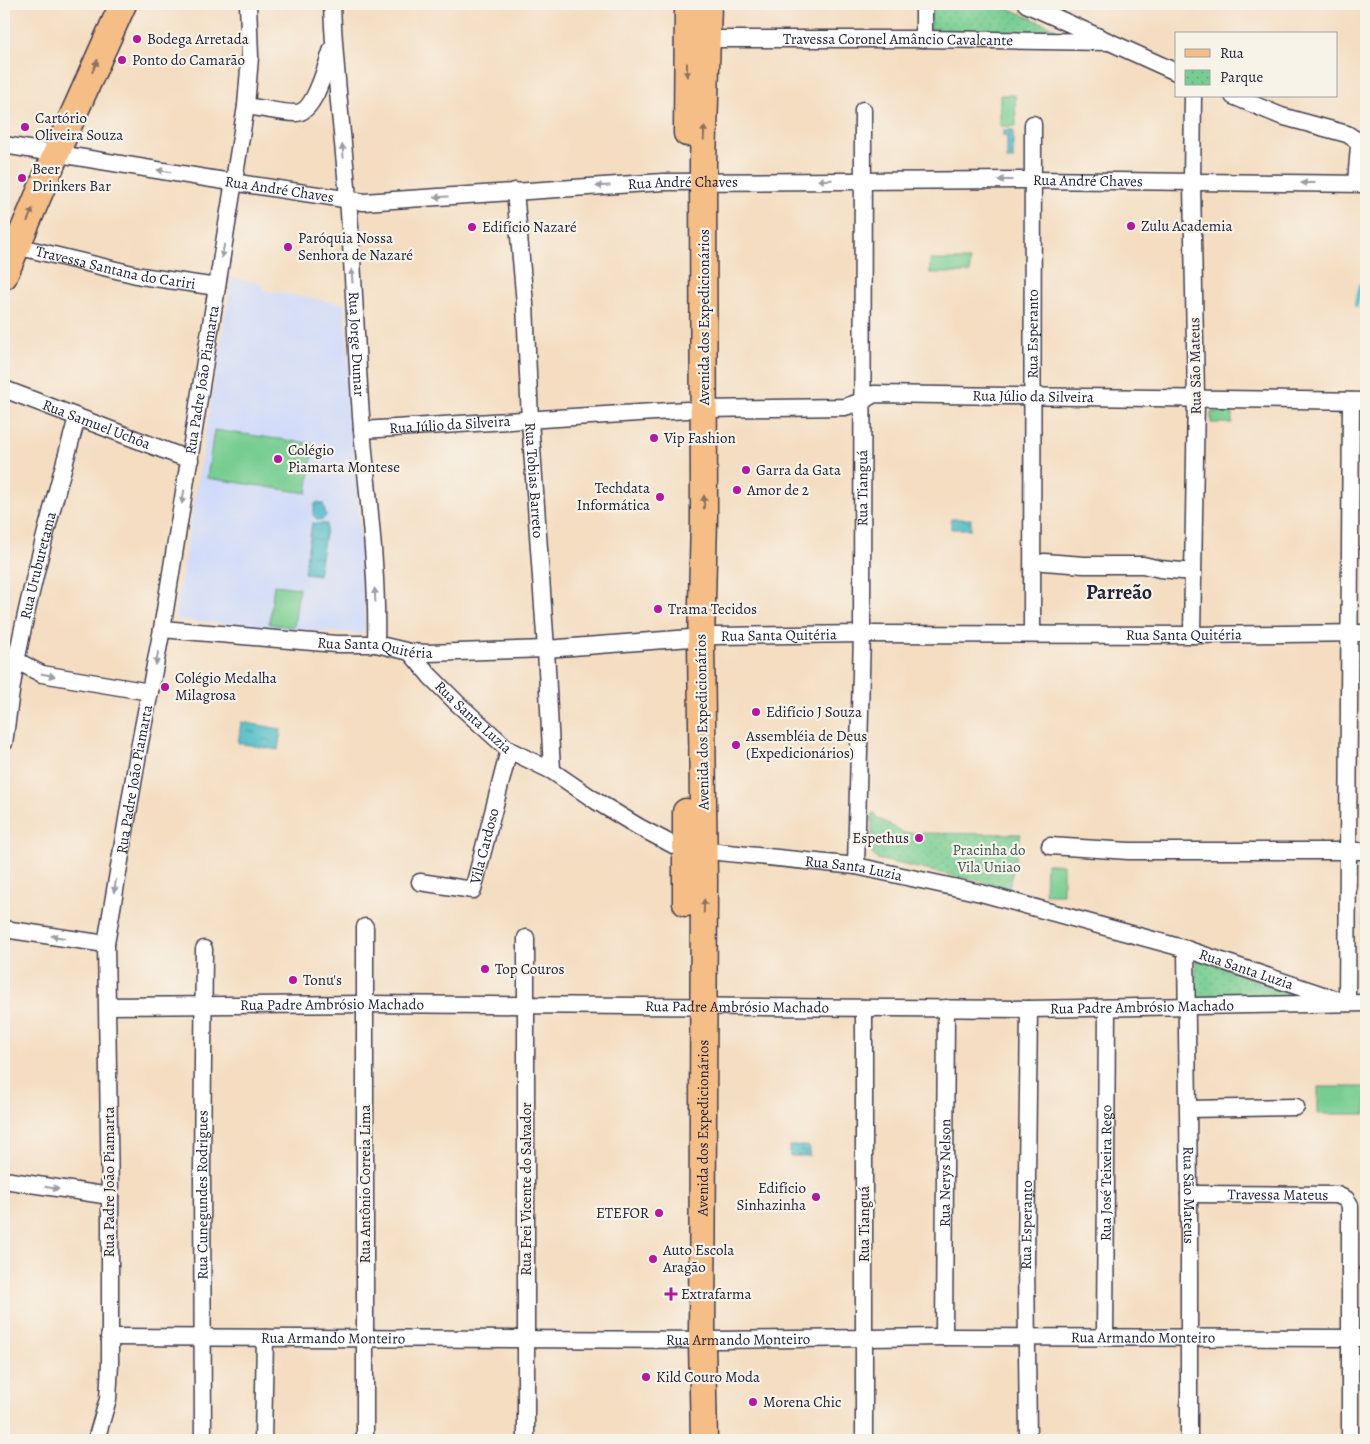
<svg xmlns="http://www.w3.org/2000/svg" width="1370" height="1444" viewBox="0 0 1370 1444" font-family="Alegreya,serif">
	<defs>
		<pattern id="industrial-grid" width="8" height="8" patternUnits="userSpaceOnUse" patternTransform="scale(1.25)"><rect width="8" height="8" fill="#bac4de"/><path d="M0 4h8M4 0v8" fill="none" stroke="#a0a8bf"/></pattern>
		<pattern id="park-dots" width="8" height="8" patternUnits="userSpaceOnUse" patternTransform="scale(1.25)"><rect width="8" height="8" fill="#77cd91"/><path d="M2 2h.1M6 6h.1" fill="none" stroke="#67b07e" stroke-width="1.8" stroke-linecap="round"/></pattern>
		<pattern id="water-ripples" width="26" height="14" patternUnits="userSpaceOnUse" patternTransform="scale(1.25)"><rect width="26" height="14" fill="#4ebcc7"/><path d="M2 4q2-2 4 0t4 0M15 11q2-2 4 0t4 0" fill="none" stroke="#4098a3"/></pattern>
	</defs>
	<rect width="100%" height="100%" fill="#f7f3e8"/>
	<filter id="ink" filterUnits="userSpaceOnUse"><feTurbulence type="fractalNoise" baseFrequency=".02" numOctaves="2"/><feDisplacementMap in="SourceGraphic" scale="10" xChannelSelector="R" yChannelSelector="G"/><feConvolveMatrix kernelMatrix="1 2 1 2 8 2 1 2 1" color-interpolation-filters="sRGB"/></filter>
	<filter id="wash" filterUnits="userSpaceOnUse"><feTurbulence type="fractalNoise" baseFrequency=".0096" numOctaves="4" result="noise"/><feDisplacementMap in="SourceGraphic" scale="20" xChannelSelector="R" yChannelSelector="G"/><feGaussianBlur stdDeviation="1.12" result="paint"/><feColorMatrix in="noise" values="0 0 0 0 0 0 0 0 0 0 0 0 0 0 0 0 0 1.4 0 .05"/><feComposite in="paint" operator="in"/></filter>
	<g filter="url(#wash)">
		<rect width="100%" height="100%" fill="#f4ddc1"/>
		<!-- built -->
		<path fill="#cfdafa" d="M232,278L263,284V290L345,304L366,629L361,634L178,620L175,614Z"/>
		<!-- industrial -->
		<path fill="url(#industrial-grid)" d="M1366,864V988L1361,983L1362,868Z"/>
		<!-- green -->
		<path fill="#77cd91" stroke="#4c7866" d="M1000,95H1015L1016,126H1000Z
			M930,260H970V273H930Z
			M1211,412H1232V423H1211Z
			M214,430L314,444L307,493L207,478Z
			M274,585L299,588L294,627L269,624Z
			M1046,864H1063V894H1045Z
			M1318,1087H1366V1114H1318Z"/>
		<!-- park -->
		<path fill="url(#park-dots)" stroke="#4c7866" d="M931,4H999L1056,29L1054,34L934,33L930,29Z
			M874,813L876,817L904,833L1021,834L1009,888L877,859L872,854V814Z
			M1200,959L1288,993L1289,996L1288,998L1199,1000L1195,998L1196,961Z"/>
		<!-- water -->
		<path fill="url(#water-ripples)" stroke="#386f81" d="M1003,130H1013V160H1007V136H1003Z
			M317,502L323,503L326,516L321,520L317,519L313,515L315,504Z
			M951,519H971V529H951Z
			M312,523L327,524L318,575L304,573Z
			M241,722L281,729L278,750L238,743Z
			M790,1146H808L810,1149L809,1156H790Z"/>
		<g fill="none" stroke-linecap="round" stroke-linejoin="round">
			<!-- stream -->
			<path stroke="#4ebcc7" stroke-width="4.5" d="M1356,305L1360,285L1366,282"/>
		</g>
	</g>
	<g filter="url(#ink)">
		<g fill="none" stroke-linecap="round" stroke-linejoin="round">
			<!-- minor casing -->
			<g stroke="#423e4f" stroke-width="19">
				<g id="minor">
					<path id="s1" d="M332,4C334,69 343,134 348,199C354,276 356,353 362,429C368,500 378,572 376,644"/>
					<path d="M1026,4L1176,72"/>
					<path id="s2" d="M699,39H924L1109,42"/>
					<path d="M924,39V4"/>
					<path d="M1233,96L1281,116L1347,134L1358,141L1359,146L1356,183"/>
					<path d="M246,106C262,108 280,113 296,113C315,113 326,65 332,49"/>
					<path id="s3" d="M4,145L212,179L364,202L663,182L1033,180L1366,184"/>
					<path id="s4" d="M515,191L525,304L530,420L546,649L552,771"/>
					<path id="s5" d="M16,246L141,276L217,287"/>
					<path id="s6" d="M4,389L190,460"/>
					<path id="s7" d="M704,409L845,407L862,401L874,394L1366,401"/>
					<path id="s8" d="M362,430L687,410"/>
					<path d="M1044,562L1084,565H1143L1160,569L1193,572"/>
					<path id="s9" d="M162,629L336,644H376L410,652L428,653L546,649L717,636L862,634L1192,635L1366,633"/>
					<path id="s10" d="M1032,634L1033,124"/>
					<path d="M1192,635L1196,398L1192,183L1193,96"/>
					<path id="s11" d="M410,652L430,676L458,704L509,750L552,771L596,801L639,827L679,848L856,866L981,893L1186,949L1347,1003L1351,401"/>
					<path d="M4,654C17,660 29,668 42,674L150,692"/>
					<path id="s12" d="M4,743C8,715 11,685 17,657C33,576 55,497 77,418"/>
					<path d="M1050,846L1129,851H1366"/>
					<path id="s13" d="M856,866L862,634L863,110"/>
					<path id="s14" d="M420,882L473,890L509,750"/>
					<path d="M4,929L106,944"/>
					<path id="s15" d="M1186,949L1189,1194V1440"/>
					<path id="s16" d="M108,1006L366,1004L1029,1009L1366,1003"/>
					<path d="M864,1008V1440"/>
					<path d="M1189,1109L1296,1107"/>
					<path d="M4,1180L110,1196"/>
					<path id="s17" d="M1189,1194L1337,1195L1346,1199L1350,1205V1440"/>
					<path id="s18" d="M109,1337L719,1340L944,1337L1366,1338"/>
					<path id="s19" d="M944,1337L946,1008"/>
					<path id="s20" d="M1105,1337L1107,1008"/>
					<path id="s21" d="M96,1440L108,1399L110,1364V1196L106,944L139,748L162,629L246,106L250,57L248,4"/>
					<path id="s22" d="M203,1440L202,1170L204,949"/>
					<path d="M263,1440L265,1338"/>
					<path d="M365,1440V927"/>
					<path d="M526,1440V938"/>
					<path id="s23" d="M1028,1440L1026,1259L1029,1009"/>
				</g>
			</g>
			<!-- primary casing -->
			<g stroke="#423e4f" stroke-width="29">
				<g id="primary">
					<path d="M687,133L688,4"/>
					<path d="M4,276L62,140L123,4"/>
					<path d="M686,903V812"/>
					<path id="s24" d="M704,1440L702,1343L704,880L701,643L704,519L703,162L708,4"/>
				</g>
			</g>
			<!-- minor -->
			<use href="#minor" stroke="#fff" stroke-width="16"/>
			<!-- primary -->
			<use href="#primary" stroke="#f6be87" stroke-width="26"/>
		</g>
		<!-- one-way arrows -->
		<defs><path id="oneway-solid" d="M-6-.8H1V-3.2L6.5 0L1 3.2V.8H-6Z" transform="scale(1.25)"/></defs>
		<g fill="#8c7061">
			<use href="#oneway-solid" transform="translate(95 66) rotate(-66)"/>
			<use href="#oneway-solid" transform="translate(687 70) rotate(90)"/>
			<use href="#oneway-solid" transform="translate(704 133) rotate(-88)"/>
			<use href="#oneway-solid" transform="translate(30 215) rotate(-67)"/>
			<use href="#oneway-solid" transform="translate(704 502) rotate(-90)"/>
			<use href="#oneway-solid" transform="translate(704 906) rotate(-88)"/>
		</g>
		<g fill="#9c9ca7">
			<use href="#oneway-solid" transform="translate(343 151) rotate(-95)"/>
			<use href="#oneway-solid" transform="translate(164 171) rotate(-171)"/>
			<use href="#oneway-solid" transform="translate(825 180) rotate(179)"/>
			<use href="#oneway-solid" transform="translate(1005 180) rotate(-180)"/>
			<use href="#oneway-solid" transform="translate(1308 183) rotate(-180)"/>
			<use href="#oneway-solid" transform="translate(603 186) rotate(176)"/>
			<use href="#oneway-solid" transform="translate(441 197) rotate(176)"/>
			<use href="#oneway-solid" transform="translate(223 251) rotate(100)"/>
			<use href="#oneway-solid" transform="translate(352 276) rotate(-94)"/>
			<use href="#oneway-solid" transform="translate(183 497) rotate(100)"/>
			<use href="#oneway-solid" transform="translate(375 595) rotate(-93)"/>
			<use href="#oneway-solid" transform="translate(157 658) rotate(100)"/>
			<use href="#oneway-solid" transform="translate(48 675) rotate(12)"/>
			<use href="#oneway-solid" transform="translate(115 886) rotate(99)"/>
			<use href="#oneway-solid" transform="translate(58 937) rotate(-172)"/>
			<use href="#oneway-solid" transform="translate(52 1188) rotate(9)"/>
		</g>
	</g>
	<!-- markers -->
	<g fill="#b5179e" stroke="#f7f3e8" stroke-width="2">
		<circle cx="137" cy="39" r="5"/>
		<circle cx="122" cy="60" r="5"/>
		<circle cx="25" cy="127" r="5"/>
		<circle cx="22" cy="178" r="5"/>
		<circle cx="1131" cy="226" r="5"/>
		<circle cx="472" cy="227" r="5"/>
		<circle cx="288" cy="247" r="5"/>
		<circle cx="654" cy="438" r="5"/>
		<circle cx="278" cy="459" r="5"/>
		<circle cx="746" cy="470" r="5"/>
		<circle cx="737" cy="490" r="5"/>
		<circle cx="660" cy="497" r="5"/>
		<circle cx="658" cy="609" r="5"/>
		<circle cx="165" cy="687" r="5"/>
		<circle cx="756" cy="712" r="5"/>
		<circle cx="736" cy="745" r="5"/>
		<circle cx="919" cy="838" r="5"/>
		<circle cx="485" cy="969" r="5"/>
		<circle cx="293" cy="980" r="5"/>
		<circle cx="816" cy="1197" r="5"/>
		<circle cx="659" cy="1213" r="5"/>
		<circle cx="653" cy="1259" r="5"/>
		<path d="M668.5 1286.5h5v5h5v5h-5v5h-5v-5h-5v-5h5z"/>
		<circle cx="646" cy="1377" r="5"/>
		<circle cx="753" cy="1402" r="5"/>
	</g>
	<g text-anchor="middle" stroke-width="4.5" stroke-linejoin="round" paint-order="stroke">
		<!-- poi labels -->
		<g font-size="15" fill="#22223b" stroke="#f7f3e8" text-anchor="start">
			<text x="147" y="44">Bodega Arretada</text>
			<text x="132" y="65">Ponto do Camarão</text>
			<text x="35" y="123">Cartório<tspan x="35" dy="17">Oliveira Souza</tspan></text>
			<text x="32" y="174">Beer<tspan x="32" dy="17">Drinkers Bar</tspan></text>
			<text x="1141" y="231">Zulu Academia</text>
			<text x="482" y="232">Edifício Nazaré</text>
			<text x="298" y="243">Paróquia Nossa<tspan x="298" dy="17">Senhora de Nazaré</tspan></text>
			<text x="664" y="443">Vip Fashion</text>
			<text x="288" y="455">Colégio<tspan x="288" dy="17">Piamarta Montese</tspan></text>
			<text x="756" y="475">Garra da Gata</text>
			<text x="650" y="493" text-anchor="end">Techdata<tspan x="650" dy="17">Informática</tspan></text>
			<text x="747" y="495">Amor de 2</text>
			<text x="668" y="614">Trama Tecidos</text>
			<text x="175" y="683">Colégio Medalha<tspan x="175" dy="17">Milagrosa</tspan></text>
			<text x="766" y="717">Edifício J Souza</text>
			<text x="746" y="741">Assembléia de Deus<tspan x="746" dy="17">(Expedicionários)</tspan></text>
			<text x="909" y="843" text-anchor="end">Espethus</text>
			<text x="495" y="974">Top Couros</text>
			<text x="303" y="985">Tonu's</text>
			<text x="806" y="1193" text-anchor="end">Edifício<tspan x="806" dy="17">Sinhazinha</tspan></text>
			<text x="649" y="1218" text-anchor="end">ETEFOR</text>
			<text x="663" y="1255">Auto Escola<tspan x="663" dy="17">Aragão</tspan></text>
			<text x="681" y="1299">Extrafarma</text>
			<text x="656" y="1382">Kild Couro Moda</text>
			<text x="763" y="1407">Morena Chic</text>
		</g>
		<!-- street labels -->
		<g font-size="15" fill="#22223b" stroke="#f7f3e8">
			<text dy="5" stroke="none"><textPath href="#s2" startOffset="199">Travessa Coronel Amâncio Cavalcante</textPath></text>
			<text dy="5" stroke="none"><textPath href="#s3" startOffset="1089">Rua André Chaves</textPath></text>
			<text dy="5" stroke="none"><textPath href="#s3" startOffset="684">Rua André Chaves</textPath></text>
			<text dy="5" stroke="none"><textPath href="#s3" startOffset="279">Rua André Chaves</textPath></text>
			<text dy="5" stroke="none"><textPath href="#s5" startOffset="102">Travessa Santana do Cariri</textPath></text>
			<text transform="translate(704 317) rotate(-90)" y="5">Avenida dos Expedicionários</text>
			<text dy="5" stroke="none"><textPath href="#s10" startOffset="300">Rua Esperanto</textPath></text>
			<text dy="5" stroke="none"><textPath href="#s1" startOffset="341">Rua Jorge Dumar</textPath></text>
			<text transform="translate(1195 366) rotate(-91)" y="5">Rua São Mateus</text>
			<text dy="5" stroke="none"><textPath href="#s21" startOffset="1070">Rua Padre João Piamarta</textPath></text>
			<text dy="5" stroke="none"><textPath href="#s7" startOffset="332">Rua Júlio da Silveira</textPath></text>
			<text dy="5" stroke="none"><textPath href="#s6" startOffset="99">Rua Samuel Uchôa</textPath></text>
			<text dy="5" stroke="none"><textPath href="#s8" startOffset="88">Rua Júlio da Silveira</textPath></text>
			<text dy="5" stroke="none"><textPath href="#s4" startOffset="290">Rua Tobias Barreto</textPath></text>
			<text dy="5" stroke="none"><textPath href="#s13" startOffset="378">Rua Tianguá</textPath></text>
			<text dy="5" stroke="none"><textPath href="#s12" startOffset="181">Rua Uruburetama</textPath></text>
			<text dy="5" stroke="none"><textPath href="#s9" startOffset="1024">Rua Santa Quitéria</textPath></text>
			<text dy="5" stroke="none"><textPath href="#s9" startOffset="619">Rua Santa Quitéria</textPath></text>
			<text dy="5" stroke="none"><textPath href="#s9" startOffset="214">Rua Santa Quitéria</textPath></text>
			<text dy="5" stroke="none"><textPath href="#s11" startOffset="91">Rua Santa Luzia</textPath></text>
			<text transform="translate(702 722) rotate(-91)" y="5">Avenida dos Expedicionários</text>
			<text dy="5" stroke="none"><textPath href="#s21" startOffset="665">Rua Padre João Piamarta</textPath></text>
			<text dy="5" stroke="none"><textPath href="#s14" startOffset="99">Vila Cardoso</textPath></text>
			<text dy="5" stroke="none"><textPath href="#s11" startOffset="512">Rua Santa Luzia</textPath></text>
			<text dy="5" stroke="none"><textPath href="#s11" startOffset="918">Rua Santa Luzia</textPath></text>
			<text dy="5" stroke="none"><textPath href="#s16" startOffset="224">Rua Padre Ambrósio Machado</textPath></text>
			<text dy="5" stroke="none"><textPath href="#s16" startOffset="629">Rua Padre Ambrósio Machado</textPath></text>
			<text dy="5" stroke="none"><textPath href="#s16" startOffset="1034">Rua Padre Ambrósio Machado</textPath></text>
			<text dy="5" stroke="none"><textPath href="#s24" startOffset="312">Avenida dos Expedicionários</textPath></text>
			<text dy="5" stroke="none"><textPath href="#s19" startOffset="164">Rua Nerys Nelson</textPath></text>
			<text dy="5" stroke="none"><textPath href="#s20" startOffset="164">Rua José Teixeira Rego</textPath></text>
			<text transform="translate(109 1182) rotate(-90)" y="5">Rua Padre João Piamarta</text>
			<text transform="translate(365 1184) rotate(-90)" y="5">Rua Antônio Correia Lima</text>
			<text transform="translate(526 1189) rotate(-90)" y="5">Rua Frei Vicente do Salvador</text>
			<text dy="5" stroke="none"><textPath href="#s17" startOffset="89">Travessa Mateus</textPath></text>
			<text dy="5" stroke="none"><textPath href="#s22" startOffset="245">Rua Cunegundes Rodrigues</textPath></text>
			<text dy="5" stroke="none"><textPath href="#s15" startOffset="246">Rua São Mateus</textPath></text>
			<text transform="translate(864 1224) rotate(-90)" y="5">Rua Tianguá</text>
			<text dy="5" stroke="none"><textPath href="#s23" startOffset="215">Rua Esperanto</textPath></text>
			<text dy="5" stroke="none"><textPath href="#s18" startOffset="224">Rua Armando Monteiro</textPath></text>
			<text dy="5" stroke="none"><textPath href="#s18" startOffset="1034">Rua Armando Monteiro</textPath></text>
			<text dy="5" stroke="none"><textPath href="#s18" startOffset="629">Rua Armando Monteiro</textPath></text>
		</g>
		<!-- park labels -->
		<g font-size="15" fill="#3c5555" stroke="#f7f3e8">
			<text x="989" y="855">Pracinha do<tspan x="989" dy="17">Vila Uniao</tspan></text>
		</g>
		<!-- district labels -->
		<g font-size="20" font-weight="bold" fill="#22223b" stroke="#f7f3e8">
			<text x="1119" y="599">Parreão</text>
		</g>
	</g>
	<!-- margin -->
	<rect width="1370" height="1444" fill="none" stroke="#f7f3e8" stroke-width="20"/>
	<!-- legend -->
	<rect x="1175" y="32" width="162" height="65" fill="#f7f3e8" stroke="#a29fa3"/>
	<rect x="1185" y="49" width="25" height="8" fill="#f6be87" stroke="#a29fa3"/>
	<text x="1220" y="58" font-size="15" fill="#22223b">Rua</text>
	<rect x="1185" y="70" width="25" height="15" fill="url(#park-dots)" stroke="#a29fa3"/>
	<text x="1220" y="82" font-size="15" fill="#22223b">Parque</text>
</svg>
